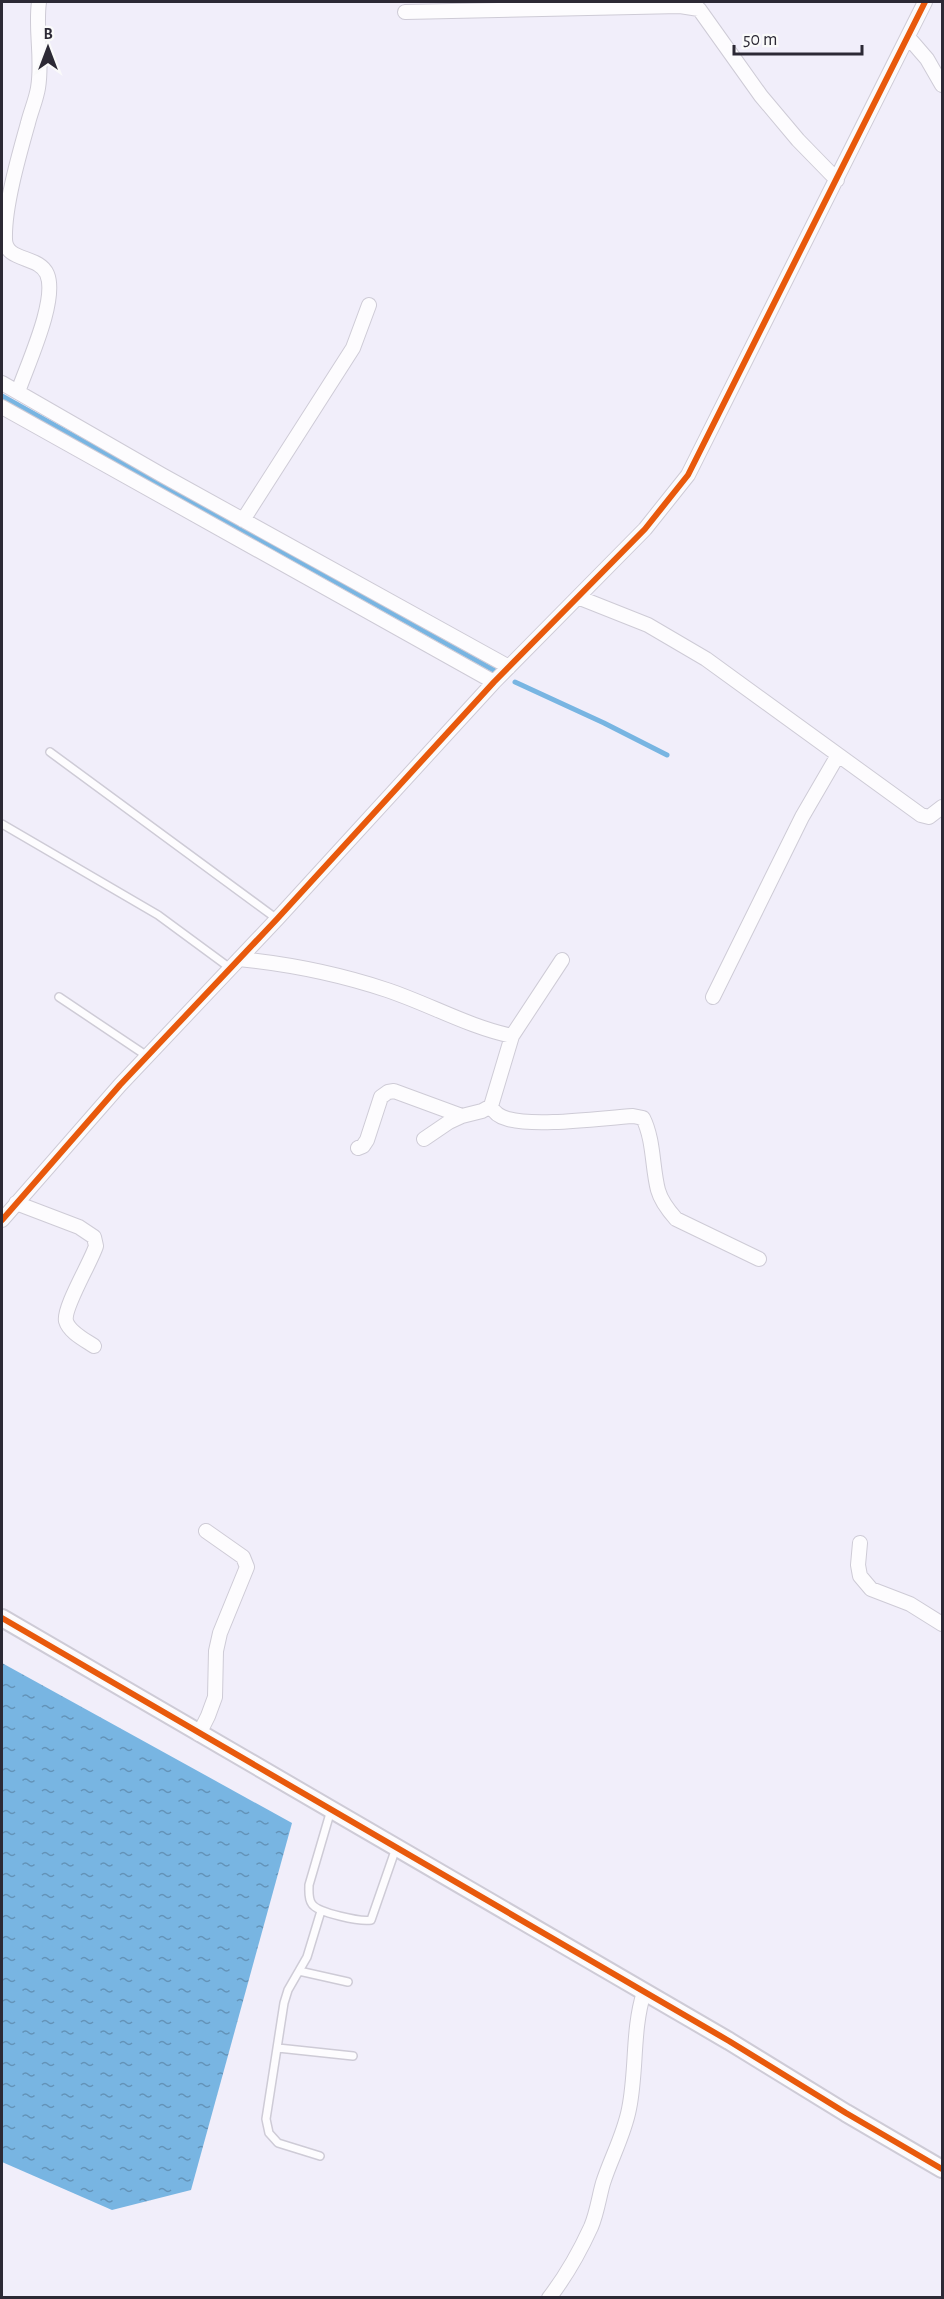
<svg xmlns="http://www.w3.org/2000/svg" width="944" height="2299" viewBox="0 0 944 2299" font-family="'Alegreya Sans',sans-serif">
	<defs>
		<pattern id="water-ripples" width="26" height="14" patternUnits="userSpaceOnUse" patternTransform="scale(1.5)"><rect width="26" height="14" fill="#78b5e2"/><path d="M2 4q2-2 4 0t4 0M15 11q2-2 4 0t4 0" fill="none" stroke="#6393b8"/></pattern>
	</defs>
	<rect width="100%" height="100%" fill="#f1eefa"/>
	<!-- water -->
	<path fill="url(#water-ripples)" d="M2,1663L292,1823L191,2190L112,2210L2,2162Z"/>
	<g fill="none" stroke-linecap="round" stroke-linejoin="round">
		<!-- stream -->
		<path stroke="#78b5e2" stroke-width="5" d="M2,396L497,672
			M515,682L604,723L667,755"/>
		<!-- service casing -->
		<g stroke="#cecbd6" stroke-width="10">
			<path id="service" d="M50,752L277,919
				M2,824L158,915L230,968
				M59,997L147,1056
				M331,1810L309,1885C309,1891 308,1899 312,1904C318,1913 361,1922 371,1920L396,1848
				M299,1971L348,1982
				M278,2048L353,2056
				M320,2156L278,2143L269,2133L266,2119L284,2003L288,1990L307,1957L321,1911"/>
		</g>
		<!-- minor casing -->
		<g stroke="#cecbd6" stroke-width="16">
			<path id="minor" d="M405,12L680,6L699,9L761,96L798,140L837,180
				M908,37L927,59L942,85
				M2,383L162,475L509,667
				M18,392C27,365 58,300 47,274C39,255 5,262 5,239C4,207 19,155 28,123C31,111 36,100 38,88C43,59 35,30 39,2
				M2,407L494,682
				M243,520L353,348L369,305
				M580,598L648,625L706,659L921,815L929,817L942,807
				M239,959C289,964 339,974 387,990C429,1004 469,1027 512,1036
				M562,960L512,1036L491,1106C494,1113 500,1117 508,1119C537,1127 601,1118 633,1116L643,1118C654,1140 652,1167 658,1190C661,1201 668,1210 676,1219L759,1259
				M713,997L802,817L838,755
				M424,1139L449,1122L462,1116
				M358,1148L363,1146L367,1140L381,1097L388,1092L394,1091L462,1116L482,1111L491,1106
				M16,1203L79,1227L94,1237L96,1246C91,1262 63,1308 66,1321C69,1332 85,1340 94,1346
				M2,1220L120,1085L277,919L494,682L645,529L688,475L925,2
				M860,1543L858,1565L860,1576L871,1589L910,1604L942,1624
				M199,1734L208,1716L215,1697L216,1651L220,1633L247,1567L243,1557L206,1531
				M549,2298C566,2276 580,2251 591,2227C597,2213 599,2197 603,2183C611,2158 624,2135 629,2109C637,2070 632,2030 644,1992"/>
		</g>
		<!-- tertiary casing -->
		<g stroke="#cecbd6" stroke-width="20">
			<path id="tertiary" d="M2,1618L729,2041L846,2113L942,2169"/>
		</g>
		<!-- service -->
		<use href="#service" stroke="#fdfcfe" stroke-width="7"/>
		<!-- minor -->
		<use href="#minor" stroke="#fdfcfe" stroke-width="14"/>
		<!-- tertiary -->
		<use href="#tertiary" stroke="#fdfcfe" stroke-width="16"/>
		<!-- cycleway casing -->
		<g stroke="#fafafa" stroke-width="10">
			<path id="cycleway" d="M2,1220L120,1085L277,919L494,682L645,529L688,475L925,2
				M2,1618L729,2041L846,2113L942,2169"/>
		</g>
		<!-- cycleway -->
		<use href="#cycleway" stroke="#e8590c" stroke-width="6"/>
	</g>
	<!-- border -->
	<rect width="944" height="2299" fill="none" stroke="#2c2935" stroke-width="6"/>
	<!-- north arrow -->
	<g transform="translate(48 48)" stroke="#fafafa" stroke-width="4.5" paint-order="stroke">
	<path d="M0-4.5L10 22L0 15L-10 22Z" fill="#2c2935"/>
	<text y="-9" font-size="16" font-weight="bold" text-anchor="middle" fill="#2c2935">B</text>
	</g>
	<!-- scale -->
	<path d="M734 45v9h128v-9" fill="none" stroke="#2c2935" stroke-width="3"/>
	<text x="743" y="45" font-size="18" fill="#2c2935" stroke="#fafafa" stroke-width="4.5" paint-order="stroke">50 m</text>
</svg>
